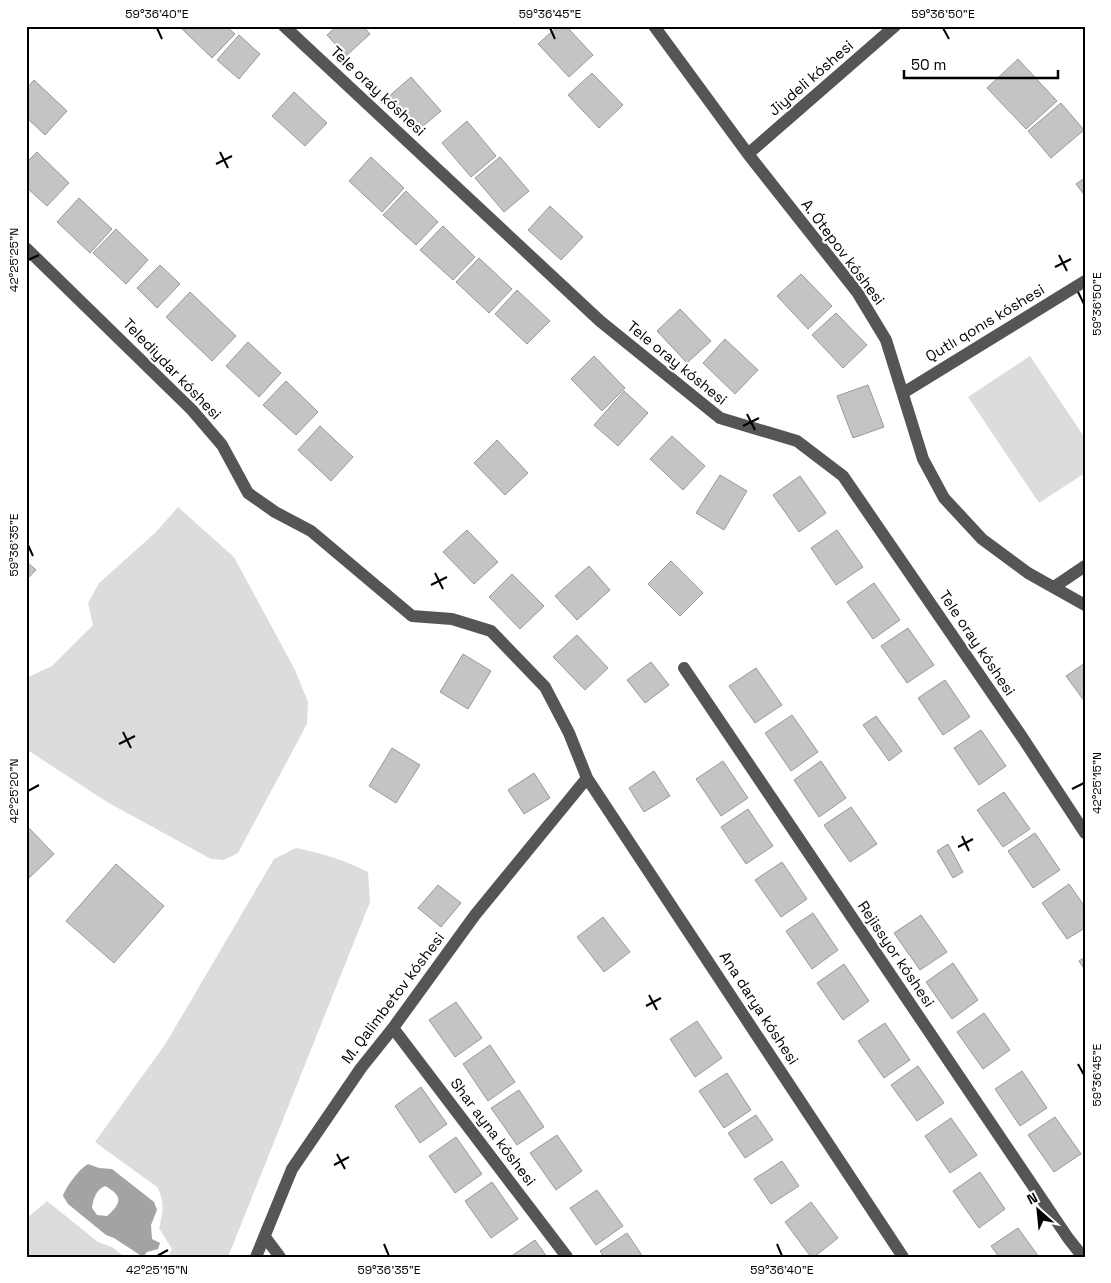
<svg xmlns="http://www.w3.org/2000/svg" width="1111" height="1283" viewBox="0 0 1111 1283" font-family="'Space Grotesk',sans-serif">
	<rect width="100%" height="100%" fill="#fff"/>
	<!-- green -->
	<path fill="#dcdcdc" d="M1030,356L1085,438V473L1039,503L968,397Z
		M178,507L234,557L295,670L308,702L307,724L238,853L224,860L211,859L107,802L26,749V678L52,666L93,625L88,603L99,583L156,532Z
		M296,848C322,853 345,860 368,872L370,902L228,1257H168L172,1249L159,1228C163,1212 165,1202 157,1187L95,1142L166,1043L274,859Z
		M47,1201L98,1242L112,1247L125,1257H26V1219Z"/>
	<!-- water -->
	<path fill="#a3a3a3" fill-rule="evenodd" d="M88,1164L99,1168L112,1169L154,1202L157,1210L151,1225L152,1239L160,1243L158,1249L147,1252L143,1257L114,1238L106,1235L68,1204L63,1196C65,1188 80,1168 88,1164ZM105,1186C123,1196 122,1203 107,1216L97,1215L92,1208C93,1199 96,1190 105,1186Z"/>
	<!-- building -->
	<path fill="#c4c4c4" stroke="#999" d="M181,26H226L235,34L212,58L180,27Z
		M337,26H363L370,34L346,56L327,35Z
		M558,26H566L593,55L569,77L538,44Z
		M239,35L260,54L239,79L217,60Z
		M1018,59L1057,101L1026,129L987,88Z
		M592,73L623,105L599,128L568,95Z
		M411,77L441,111L416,132L387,98Z
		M34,80L67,111L45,135L26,117V89Z
		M294,92L327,123L305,146L272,116Z
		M1061,103L1084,130L1051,158L1028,131Z
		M467,121L496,156L471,177L442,143Z
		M37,152L69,183L47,206L26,187V163Z
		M371,157L404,188L382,212L349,181Z
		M500,157L529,191L504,212L475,178Z
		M1085,178V196L1076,184Z
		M406,191L438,222L416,245L383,215Z
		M79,198L112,229L90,253L57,222Z
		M550,206L583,237L561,260L528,230Z
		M443,226L475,257L453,280L420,250Z
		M116,229L148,260L126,284L93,253Z
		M479,258L512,289L489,313L456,282Z
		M160,265L180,284L157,308L137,288Z
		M801,274L832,306L808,329L777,296Z
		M517,290L550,321L527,344L495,314Z
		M190,292L236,336L212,361L166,317Z
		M680,309L711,341L687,363L657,331Z
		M836,313L867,345L843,368L812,335Z
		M725,339L758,370L735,394L703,363Z
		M248,342L281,373L259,397L226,366Z
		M594,356L625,388L602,411L571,379Z
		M286,381L318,412L296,435L263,405Z
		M868,385L884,427L853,438L837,396Z
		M624,391L648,413L618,446L594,425Z
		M320,426L353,457L331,481L298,450Z
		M672,436L705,466L683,490L650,459Z
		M497,440L528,473L505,495L474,463Z
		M720,475L747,491L724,530L696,513Z
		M800,476L826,513L799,532L773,495Z
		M467,530L498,562L474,584L443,552Z
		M837,530L863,567L836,585L811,548Z
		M26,561L36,570L26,580Z
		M671,561L703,593L680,616L648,584Z
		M589,566L610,590L577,620L555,596Z
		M512,574L544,606L520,629L489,597Z
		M874,583L900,620L873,639L847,602Z
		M908,628L934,665L907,683L881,646Z
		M577,635L608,668L585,690L553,657Z
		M463,654L491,671L468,709L440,692Z
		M651,662L669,685L645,703L627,680Z
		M1085,663V702L1066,676Z
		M756,668L782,705L755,723L729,686Z
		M945,680L970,717L943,735L918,698Z
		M792,715L818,752L791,771L765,733Z
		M876,716L902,751L889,761L863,725Z
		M981,730L1006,766L979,785L954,748Z
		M392,748L420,765L396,803L369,786Z
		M723,761L748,798L721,816L696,779Z
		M821,761L846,798L819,817L794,780Z
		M654,771L670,796L644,812L629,788Z
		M534,773L550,798L524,814L508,790Z
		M1004,792L1030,829L1003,847L977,810Z
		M851,807L877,844L850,862L824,825Z
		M748,809L773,846L746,864L721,827Z
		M26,825L54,854L26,881Z
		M1035,833L1060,870L1033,888L1008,851Z
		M948,844L963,872L953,878L937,851Z
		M782,862L807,899L781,917L755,880Z
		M116,864L164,906L114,963L66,921Z
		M1069,884L1085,907V928L1067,939L1042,903Z
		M438,885L461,903L441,927L418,908Z
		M813,913L838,950L812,969L786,931Z
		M921,915L947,952L920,970L894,933Z
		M603,917L630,952L604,972L577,937Z
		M1085,957V970L1079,961Z
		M953,963L978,1000L952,1019L926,982Z
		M844,964L869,1001L843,1020L817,983Z
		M456,1002L482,1038L455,1057L429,1020Z
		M984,1013L1010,1050L983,1069L957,1032Z
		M697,1021L722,1058L695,1077L670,1039Z
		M885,1023L910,1060L884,1078L858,1041Z
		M490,1045L515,1082L488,1101L463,1064Z
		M918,1066L944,1103L917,1121L891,1085Z
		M1022,1071L1047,1108L1020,1126L995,1089Z
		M727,1073L751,1110L724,1128L699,1091Z
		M421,1087L447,1124L420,1143L395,1106Z
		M519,1090L544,1127L517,1145L491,1108Z
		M756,1115L773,1140L745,1158L728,1133Z
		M1055,1117L1081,1154L1054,1172L1028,1135Z
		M951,1118L977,1155L950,1173L925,1136Z
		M557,1135L582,1171L556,1190L530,1153Z
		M456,1137L482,1174L455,1193L429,1156Z
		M782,1161L799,1186L771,1204L754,1179Z
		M980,1172L1005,1209L979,1228L953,1191Z
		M492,1182L518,1219L491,1238L465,1201Z
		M597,1190L623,1226L596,1245L570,1208Z
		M811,1202L838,1238L814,1257H811L785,1222Z
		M1018,1228L1039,1257H999L991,1246Z
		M627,1233L643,1257H604L600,1251Z
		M535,1240L547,1257H510Z"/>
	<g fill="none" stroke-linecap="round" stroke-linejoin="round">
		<!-- minor -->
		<path stroke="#555" stroke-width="12" d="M284,26L600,321L720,418L797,441L843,476L1020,734L1085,833
			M654,26L748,154L857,292L886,340L923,459L944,498L982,539L1028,573L1085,605
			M748,154L895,26
			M26,248L192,410L222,445L248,493L275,512L311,531L412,616L452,619L491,631L545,687L569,733L587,778L903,1257
			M903,393L1085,281
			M1054,587L1085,566
			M684,668L1068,1238L1083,1257
			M393,1028L567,1257
			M265,1237L280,1257
			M256,1257L292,1169L361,1068L393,1028L475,915L587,778"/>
	</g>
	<!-- ticks -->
	<path fill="none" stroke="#000" stroke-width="2" d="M157,28L162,39M550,28L555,39M943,28L949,39M220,152L228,168M216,164L232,156M1059,255L1067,271M28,260L39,255M1055,267L1071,259M1078,292L1084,304M747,414L755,430M743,426L759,418M28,545L33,556M435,573L443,589M431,585L447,577M123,732L131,748M119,744L135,736M1072,789L1084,783M28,791L39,785M962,836L969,851M958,847L973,839M649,995L657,1010M646,1006L661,998M1078,1064L1084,1075M337,1154L345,1169M334,1165L349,1157M384,1244L389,1256M777,1244L782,1256M157,1256L168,1250"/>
	<g text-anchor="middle" stroke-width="4.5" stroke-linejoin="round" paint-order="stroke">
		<!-- street labels -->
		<g font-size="15" fill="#000" stroke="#fff">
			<text transform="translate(811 78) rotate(-41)" y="5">Jiydeli kóshesi</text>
			<text transform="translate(378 91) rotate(43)" y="5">Tele oray kóshesi</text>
			<text transform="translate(843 252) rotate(53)" y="5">A. Ótepov kóshesi</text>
			<text transform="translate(985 323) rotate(-31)" y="5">Qutlı qonıs kóshesi</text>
			<text transform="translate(677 363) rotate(39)" y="5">Tele oray kóshesi</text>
			<text transform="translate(172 369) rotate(46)" y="5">Telediydar kóshesi</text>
			<text transform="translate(977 643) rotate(56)" y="5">Tele oray kóshesi</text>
			<text transform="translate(896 954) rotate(56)" y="5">Rejissyor kóshesi</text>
			<text transform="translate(393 998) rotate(-53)" y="5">M. Qalimbetov kóshesi</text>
			<text transform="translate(759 1008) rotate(57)" y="5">Ana darya kóshesi</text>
			<text transform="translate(493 1132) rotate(53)" y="5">Shar ayna kóshesi</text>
		</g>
	</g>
	<!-- border -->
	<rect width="1111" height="1283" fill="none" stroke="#ffffff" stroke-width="55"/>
	<!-- north arrow -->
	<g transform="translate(1038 1210) rotate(333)" stroke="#ffffff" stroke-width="4" paint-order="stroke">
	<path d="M0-4L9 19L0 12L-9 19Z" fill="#000000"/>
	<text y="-8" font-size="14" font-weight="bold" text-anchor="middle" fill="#000000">N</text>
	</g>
	<!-- scale -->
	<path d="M904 70v8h154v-8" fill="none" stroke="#000000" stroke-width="2.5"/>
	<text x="911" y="70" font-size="15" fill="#000000" stroke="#ffffff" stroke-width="4" paint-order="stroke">50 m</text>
	<rect x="28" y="28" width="1056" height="1228" fill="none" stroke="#000" stroke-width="2"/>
	<g font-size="12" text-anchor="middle" fill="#000">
		<text x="157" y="18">59°36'40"E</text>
		<text x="550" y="18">59°36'45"E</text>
		<text x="943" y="18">59°36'50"E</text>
		<text transform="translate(14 260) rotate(-90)" y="4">42°25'25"N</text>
		<text transform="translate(1097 304) rotate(-90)" y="4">59°36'50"E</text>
		<text transform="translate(14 545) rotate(-90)" y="4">59°36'35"E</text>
		<text transform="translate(1097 783) rotate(-90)" y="4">42°25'15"N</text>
		<text transform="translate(14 791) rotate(-90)" y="4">42°25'20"N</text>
		<text transform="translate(1097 1075) rotate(-90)" y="4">59°36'45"E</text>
		<text x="157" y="1274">42°25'15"N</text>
		<text x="389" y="1274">59°36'35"E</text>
		<text x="782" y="1274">59°36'40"E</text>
	</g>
</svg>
